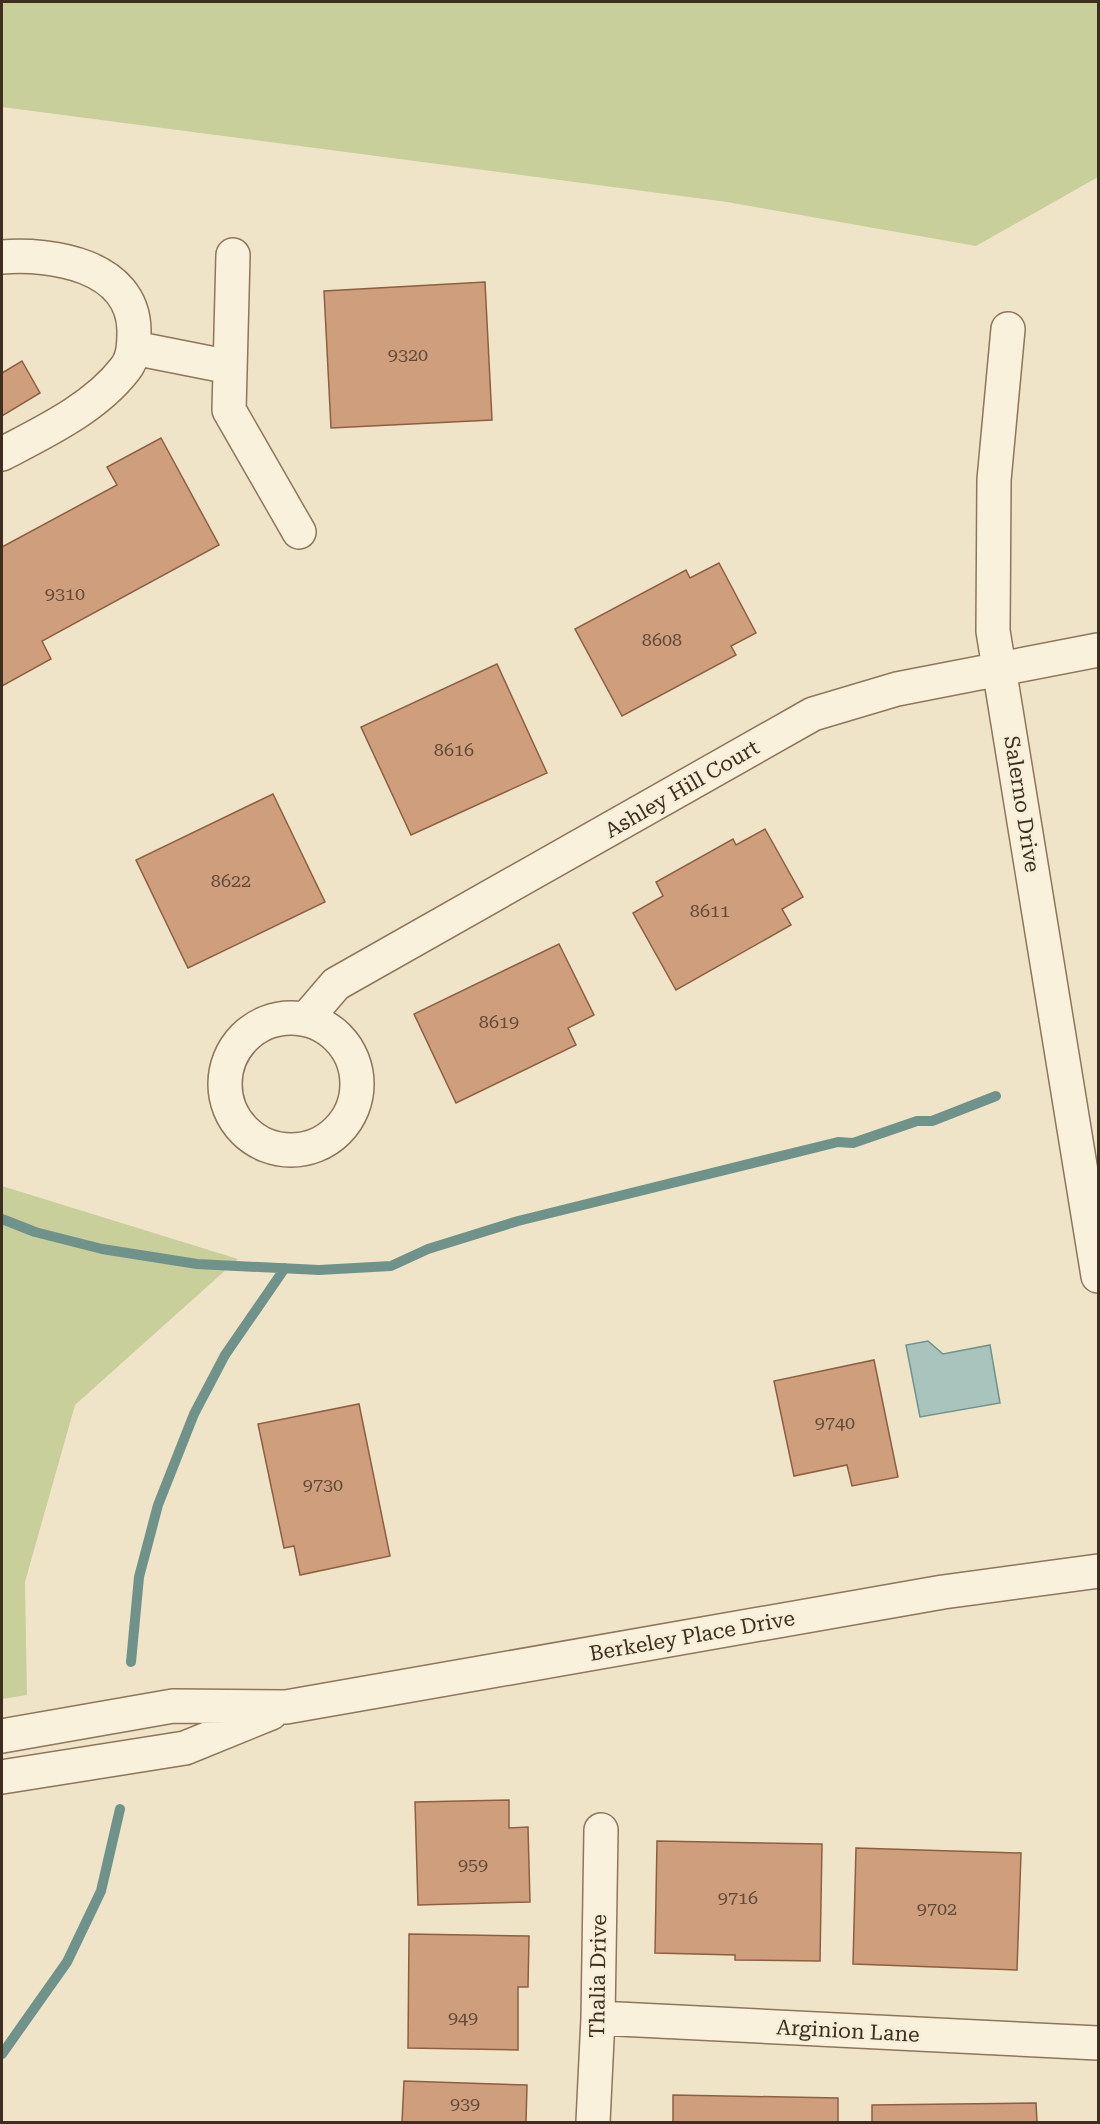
<svg xmlns="http://www.w3.org/2000/svg" width="1100" height="2124" viewBox="0 0 1100 2124" font-family="'Roboto Serif',serif">
	<rect width="100%" height="100%" fill="#f0e4c8"/>
	<!-- green -->
	<path fill="#c9cf9b" d="M2,2H1098V177L976,246L727,202L2,107Z
		M2,1186L238,1259L75,1405L25,1582L27,1695L2,1699Z"/>
	<!-- water -->
	<path fill="#a9c4bc" stroke="#6f938a" stroke-width="1.5" d="M928,1341L943,1354L990,1345L1000,1403L920,1417L906,1345Z"/>
	<g fill="none" stroke-linecap="round" stroke-linejoin="round">
		<!-- stream -->
		<path stroke="#6f938a" stroke-width="10" d="M2,1219L35,1232L102,1249L197,1264L319,1270L391,1266L428,1249L518,1221L838,1142L853,1143L917,1121H932L996,1096
			M131,1662L139,1577L158,1505L194,1414L225,1355L285,1268
			M2,2054L67,1962L101,1891L120,1809"/>
	</g>
	<!-- building -->
	<path fill="#cf9f7d" stroke="#8d5f41" stroke-width="1.5" d="M485,282L492,420L331,428L324,291Z
		M22,361L40,393L2,416V373Z
		M161,438L219,545L42,641L51,659L2,686V547L117,485L107,467Z
		M719,563L756,633L731,646L736,655L622,716L575,629L686,570L690,578Z
		M497,664L547,773L411,835L361,727Z
		M273,794L325,902L188,968L136,860Z
		M765,829L803,897L782,909L791,925L676,990L633,913L663,896L656,882L733,839L736,845Z
		M559,944L594,1015L568,1028L576,1045L456,1103L414,1014Z
		M874,1360L898,1477L852,1486L847,1465L794,1476L774,1381Z
		M359,1404L390,1556L300,1575L294,1546L284,1548L258,1424Z
		M509,1800V1828L528,1827L530,1902L418,1905L415,1802Z
		M657,1841L822,1844L820,1961L735,1960V1955L655,1953Z
		M856,1848L1021,1853L1017,1970L853,1964Z
		M409,1934L529,1936L528,1987H518V2050L408,2048Z
		M404,2081L527,2085L526,2122H402Z
		M673,2095L838,2098V2122H673Z
		M1036,2103L1037,2122H872V2105Z"/>
	<g fill="none" stroke-linecap="round" stroke-linejoin="round">
		<!-- minor casing -->
		<g stroke="#8d765c" stroke-width="36">
			<path id="minor" d="M233,255L229,410L299,532
				M2,257C51,253 133,265 134,330C134,343 134,358 125,369C95,408 44,432 2,454
				M1008,329L994,480L993,631L1098,1276
				M134,348L230,367
				M225 1084a66 66 0 1 1 132 0a66 66 0 1 1-132 0Z
				M306,1019L336,984L813,714L897,689L1098,650
				M2,1736L173,1706L286,1707L943,1592L1098,1571
				M2,1777L185,1748L271,1713
				M598,2018L1098,2043
				M593,2122L598,2018L601,1830"/>
		</g>
		<!-- minor -->
		<use href="#minor" stroke="#faf1dc" stroke-width="33"/>
	</g>
	<g text-anchor="middle" stroke-width="4.5" stroke-linejoin="round" paint-order="stroke">
		<!-- number labels -->
		<g font-size="18" fill="#624a37">
			<text x="408" y="361">9320</text>
			<text x="65" y="600">9310</text>
			<text x="662" y="646">8608</text>
			<text x="454" y="756">8616</text>
			<text x="231" y="887">8622</text>
			<text x="710" y="917">8611</text>
			<text x="499" y="1028">8619</text>
			<text x="835" y="1429">9740</text>
			<text x="323" y="1491">9730</text>
			<text x="473" y="1871">959</text>
			<text x="738" y="1904">9716</text>
			<text x="937" y="1915">9702</text>
			<text x="463" y="2024">949</text>
			<text x="465" y="2110">939</text>
		</g>
		<!-- street labels -->
		<g font-size="21" fill="#3d2e20" stroke="#f7eed8">
			<text transform="translate(682 789) rotate(-30)" y="7">Ashley Hill Court</text>
			<text transform="translate(1022 804) rotate(81)" y="7">Salerno Drive</text>
			<text transform="translate(692 1636) rotate(-10)" y="7">Berkeley Place Drive</text>
			<text transform="translate(598 1976) rotate(-89)" y="7">Thalia Drive</text>
			<text transform="translate(848 2031) rotate(3)" y="7">Arginion Lane</text>
		</g>
	</g>
	<!-- border -->
	<rect width="1100" height="2124" fill="none" stroke="#3d2e20" stroke-width="6"/>
</svg>
